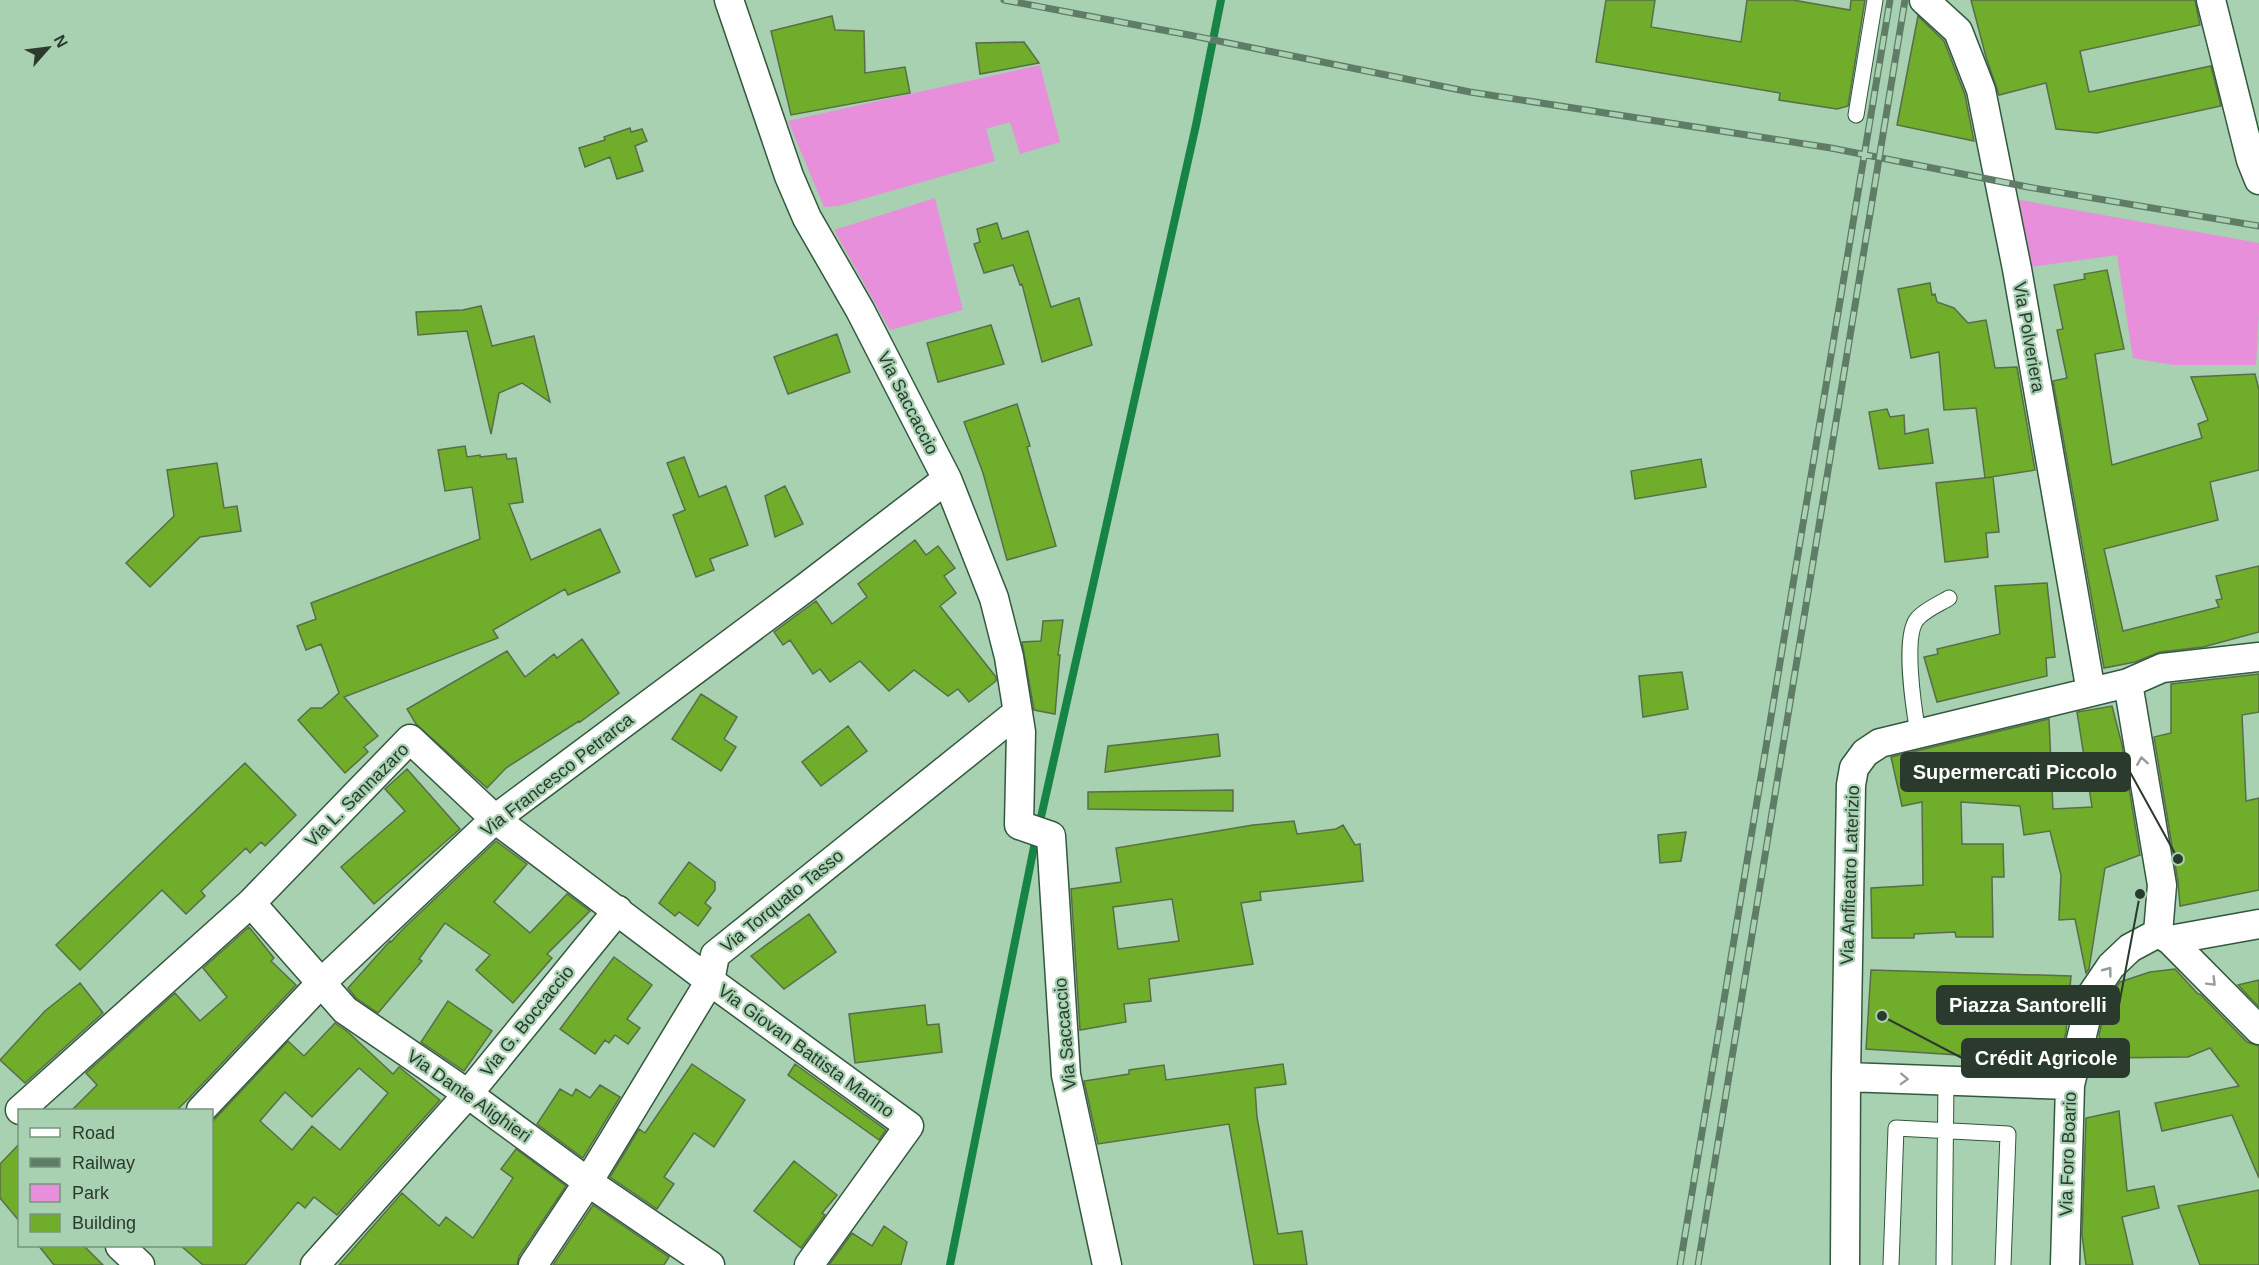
<svg xmlns="http://www.w3.org/2000/svg" width="2259" height="1265" viewBox="0 0 2259 1265" font-family="Helvetica,sans-serif">
	<rect width="100%" height="100%" fill="#a7d1b1"/>
	<!-- green -->
	<path fill="#e78fdb" d="M1040,65L1060,142L1020,154L1010,122L986,129L995,161L839,206L824,207L788,121Z
		M935,198L963,310L890,330L834,230Z
		M2014,199L2259,243V312L2256,365H2173L2133,358L2117,255L2031,267Z"/>
	<g fill="none" stroke-linecap="round" stroke-linejoin="round">
		<!-- stream -->
		<path stroke="#158444" stroke-width="8" d="M1039,826L1196,125L1221,0
			M950,1265L1036,837"/>
	</g>
	<!-- building -->
	<path fill="#70ad2b" stroke="#596e48" stroke-width="1.5" fill-rule="evenodd" d="M1606,0H1655L1651,27L1741,42L1747,0H1793L1850,10L1851,0H1865L1848,106L1837,109L1779,100L1780,93L1596,62Z
		M1971,0H2195L2200,25L2080,51L2089,92L2211,66L2221,106L2097,133L2056,129L2046,83L1999,95L1986,57Z
		M832,16L835,30L864,31L865,73L905,67L910,93L791,115L771,31Z
		M1918,16L1944,41L1965,95L1974,141L1897,125Z
		M1024,42L1039,63L980,74L976,43Z
		M630,128L631,132L642,129L647,141L635,146L643,171L617,179L610,157L585,167L579,148L605,140L604,137Z
		M997,223L1002,239L1028,231L1051,307L1079,298L1092,345L1042,362L1022,284L1020,285L1013,265L984,273L974,244L980,242L977,229Z
		M2107,270L2124,349L2095,354L2112,465L2202,438L2198,424L2208,420L2191,377L2255,374L2259,390V470L2210,482L2218,520L2104,549L2123,631L2219,607L2216,600L2222,599L2216,576L2259,566V632L2203,647L2160,652L2135,662L2104,668L2053,381L2067,378L2057,330L2063,329L2054,285L2085,279L2084,274Z
		M1930,283L1932,295L1935,294L1937,302L1954,308L1968,323L1986,320L1995,368L2017,367L2035,470L1985,478L1976,408L1944,410L1939,352L1911,358L1898,289Z
		M481,306L492,346L534,336L550,402L522,383L499,393L491,434L467,331L418,335L416,312L463,310Z
		M991,325L1004,364L938,382L927,343Z
		M837,334L850,372L788,394L774,357Z
		M1017,404L1030,446L1027,447L1056,546L1007,560L983,473L964,422Z
		M1887,409L1890,417L1904,415L1905,434L1928,429L1933,463L1879,469L1869,412Z
		M465,446L467,457L480,455V457L506,454L507,459L516,458L523,502L509,504L531,560L600,529L620,572L568,595L565,589L493,630L498,638L344,697L378,736L364,747L368,752L345,773L298,720L311,708H322L339,693L321,644L306,650L297,626L316,619L311,603L480,539L472,487L445,491L438,450Z
		M684,457L699,497L726,486L748,545L710,559L714,570L696,577L673,515L685,510L667,463Z
		M1701,459L1706,487L1635,499L1631,471Z
		M217,463L224,508L237,506L241,531L200,537L150,587L126,563L174,516L167,470Z
		M1993,477L1999,532L1986,533L1988,557L1945,562L1936,483Z
		M785,486L803,524L775,537L765,496Z
		M915,540L926,555L938,546L955,568L944,576L956,593L940,606L996,677V681L969,702L958,689L948,696L914,670L889,691L860,661L830,682L820,669L813,674L790,640L783,645L774,632L816,601L832,624L867,597L858,584Z
		M2047,583L2055,657L2046,658L2047,676L1937,702L1924,657L1938,654L1937,649L2000,634L1995,586Z
		M1063,620L1058,655H1060L1055,714L1034,710L1022,642L1041,641L1043,621Z
		M582,639L619,693L580,722L579,721L506,768L487,788L416,724L407,709L507,651L525,677L554,654L557,658Z
		M1682,672L1688,709L1643,717L1639,676Z
		M2259,674V712L2242,715L2246,801L2259,798V890L2180,906L2178,882L2154,737L2171,733V684Z
		M701,694L737,717L724,739L736,747L721,771L672,739Z
		M2112,706L2122,745L2140,855L2105,868L2089,969L2086,973L2075,919L2059,920L2061,875L2050,831L2024,835L2020,806L1961,802L1962,844H2003L2004,877H1992L1993,937H1956L1955,932L1914,934V938H1872L1871,888L1923,885L1922,802L1902,806L1891,757L2049,719L2053,809L2092,807L2077,712Z
		M848,726L867,751L821,786L802,762Z
		M1218,734L1220,756L1105,772L1108,746Z
		M245,763L296,815L265,846L261,842L250,853L246,848L201,891L205,896L186,914L162,890L80,970L56,945Z
		M407,769L460,829L374,904L341,867L405,811L385,789Z
		M1233,790V811L1088,809V792Z
		M1294,821L1297,834L1336,829L1343,825L1355,845L1360,844L1363,881L1260,892L1261,900L1241,903L1253,964L1149,979L1151,1001L1124,1004L1126,1022L1080,1030L1071,889L1121,882L1116,848L1253,825ZM1172,899L1179,941L1118,949L1113,907Z
		M1686,832L1681,861L1660,863L1658,835Z
		M496,841L527,864L494,902L530,933L567,894L590,911L547,954L552,958L513,1003L476,970L490,955L445,923L419,959L422,961L378,1013L356,998L348,988L390,941L391,942L404,928Z
		M689,862L715,882V890L705,903L711,908L698,926L679,912L675,916L659,903Z
		M809,914L836,952L784,989L751,956Z
		M249,927L274,958L271,961L296,985L191,1096L177,1110H72L97,1085L86,1073L175,993L200,1021L227,997L203,968Z
		M614,957L652,985L627,1019L640,1028L628,1044L615,1035L609,1043L605,1040L595,1054L560,1029Z
		M2175,969L2198,994H2200L2247,1042L2259,1046V1178L2232,1115L2162,1131L2155,1103L2239,1086L2210,1048L2188,1057L2104,1058L2099,1035L2107,1001L2120,982L2150,972Z
		M1871,970L2071,976L2066,1032L2064,1040L2061,1042L2058,1058L2020,1059L1866,1049Z
		M2259,980V1007L2238,985Z
		M80,983L103,1013L25,1083L0,1060L45,1011Z
		M448,1001L492,1031L464,1071L421,1042Z
		M925,1005L927,1025L939,1024L942,1052L855,1063L849,1014Z
		M335,1023L348,1032L393,1074L399,1067L440,1100L337,1215L314,1197L305,1208L298,1202L245,1265H203L180,1245H212V1122L288,1041L304,1056ZM359,1068L388,1093L340,1150L312,1126L292,1150L260,1121L285,1092L312,1117Z
		M692,1064L745,1100L714,1147L694,1133L664,1177L674,1184L657,1209L610,1177L639,1129L645,1133Z
		M795,1064L886,1130L879,1140L788,1075Z
		M1283,1064L1286,1084L1255,1088L1257,1117L1278,1234L1302,1231L1307,1265H1254L1229,1124L1098,1144L1084,1081L1129,1074V1070L1164,1065L1166,1080Z
		M600,1085L620,1097L583,1158L537,1124L560,1089L572,1096L576,1089L590,1098Z
		M2119,1111L2127,1191L2154,1186L2159,1208L2122,1217L2133,1265H2086L2082,1235L2086,1118Z
		M20,1143V1222L0,1198V1164Z
		M516,1149L566,1186L519,1256L517,1265H339L402,1193L439,1226L446,1217L473,1238L513,1178L501,1169Z
		M794,1161L837,1195L822,1213L825,1215L801,1248L754,1211Z
		M2259,1190V1265H2200L2178,1206Z
		M593,1205L669,1257L664,1265H553Z
		M884,1226L907,1242L901,1265H829L852,1233L872,1246Z
		M38,1245H83L103,1265H54Z"/>
	<g fill="none" stroke-linecap="round" stroke-linejoin="round">
		<!-- lane casing -->
		<g stroke="#32583d" stroke-width="17">
			<path id="lane" d="M1856,115L1875,0
				M1918,733C1914,710 1902,634 1918,618C1925,610 1939,604 1949,598
				M1891,1265L1896,1128L2008,1134L2003,1265
				M1944,1265L1946,1081"/>
		</g>
		<!-- street casing -->
		<g stroke="#32583d" stroke-width="31">
			<path id="street" d="M729,0L789,176L807,218L860,310L947,479L994,598L1009,657L1021,732L1019,825L1051,836L1066,1075L1107,1265
				M1924,0L1958,31L1981,90L2017,269L2091,692
				M2211,0L2251,160L2259,180
				M251,903L345,1010L468,1094L588,1182L710,1265
				M2158,933L2170,940L2259,1030
				M2170,940L2259,924
				M1846,1077L2070,1085
				M20,1110L251,903L410,739L495,819L710,981L909,1126L809,1265
				M201,1110L321,983L495,819L805,588L947,479
				M120,1246L140,1265
				M315,1265L468,1094L618,910
				M533,1265L588,1182L710,981L715,955L1018,712
				M1845,1265L1846,1077L1851,785L1854,768L1865,753L1880,743L2091,692L2128,683L2162,668L2259,657
				M2065,1265L2070,1085L2092,994L2111,966L2130,948L2158,933L2162,885L2128,683"/>
		</g>
		<!-- lane -->
		<use href="#lane" stroke="#fff" stroke-width="15"/>
		<!-- street -->
		<use href="#street" stroke="#fff" stroke-width="28"/>
		<!-- rail casing -->
		<g stroke="#607c67" stroke-width="7">
			<path id="rail" d="M1004,0L1189,35L1470,92L1831,148L2028,187L2259,226
				M1680,1265L1890,0
				M1698,1265L1905,0"/>
		</g>
		<!-- rail -->
		<use href="#rail" stroke="#a7d1b1" stroke-width="4.5" stroke-dasharray="14" stroke-linecap="butt"/>
	</g>
	<!-- one-way arrows -->
	<defs><path id="oneway-chevron" d="M-2-3.5L2.5 0L-2 3.5" fill="none" stroke-width="1.6" stroke-linecap="round" stroke-linejoin="round" transform="scale(1.5)"/></defs>
	<g stroke="#949d96">
		<use href="#oneway-chevron" transform="translate(2142 761) rotate(-99)"/>
		<use href="#oneway-chevron" transform="translate(2108 971) rotate(-53)"/>
		<use href="#oneway-chevron" transform="translate(2212 982) rotate(45)"/>
		<use href="#oneway-chevron" transform="translate(1904 1079) rotate(2)"/>
	</g>
	<g text-anchor="middle" stroke-width="4.5" stroke-linejoin="round" paint-order="stroke">
		<!-- street labels -->
		<g font-size="18" fill="#2a3b2e" stroke="#a7d1b1">
			<text transform="translate(2029 337) rotate(80)" y="6">Via Polveriera</text>
			<text transform="translate(908 403) rotate(63)" y="6">Via Saccaccio</text>
			<text transform="translate(557 775) rotate(-38)" y="6">Via Francesco Petrarca</text>
			<text transform="translate(357 795) rotate(-45)" y="6">Via L. Sannazaro</text>
			<text transform="translate(1850 875) rotate(-88)" y="6">Via Anfiteatro Laterizio</text>
			<text transform="translate(782 901) rotate(-39)" y="6">Via Torquato Tasso</text>
			<text transform="translate(527 1021) rotate(-51)" y="6">Via G. Boccaccio</text>
			<text transform="translate(1065 1034) rotate(-95)" y="6">Via Saccaccio</text>
			<text transform="translate(806 1051) rotate(36)" y="6">Via Giovan Battista Marino</text>
			<text transform="translate(469 1096) rotate(35)" y="6">Via Dante Alighieri</text>
			<text transform="translate(2068 1154) rotate(-88)" y="6">Via Foro Boario</text>
		</g>
	</g>
	<!-- callouts -->
	<path fill="none" stroke="#2a3b2e" stroke-width="2" d="M2178 859L2130 772M2140 894L2119 1005M1882 1016L1962 1058"/>
	<g fill="#2a3b2e" stroke="#a7d1b1" stroke-width="2">
		<circle cx="2178" cy="859" r="6"/>
		<circle cx="2140" cy="894" r="6"/>
		<circle cx="1882" cy="1016" r="6"/>
	</g>
	<g fill="#2a3b2e" stroke="#2a3b2e" stroke-width="2">
		<rect x="1901" y="753" width="229" height="38" rx="6"/>
		<rect x="1937" y="986" width="182" height="38" rx="6"/>
		<rect x="1962" y="1039" width="167" height="38" rx="6"/>
	</g>
	<g font-size="20" text-anchor="middle" font-weight="bold" fill="#fff">
		<text x="2015" y="779">Supermercati Piccolo</text>
		<text x="2028" y="1012">Piazza Santorelli</text>
		<text x="2046" y="1065">Crédit Agricole</text>
	</g>
	<!-- legend -->
	<rect x="18" y="1109" width="195" height="138" fill="#a7d1b1" stroke="#75957d" stroke-width="1.5"/>
	<rect x="30" y="1128" width="30" height="9" fill="#ffffff" stroke="#75957d" stroke-width="1.5"/>
	<text x="72" y="1139" font-size="18" fill="#2a3b2e">Road</text>
	<rect x="30" y="1158" width="30" height="9" fill="#607c67" stroke="#75957d" stroke-width="1.5"/>
	<text x="72" y="1169" font-size="18" fill="#2a3b2e">Railway</text>
	<rect x="30" y="1184" width="30" height="18" fill="#e78fdb" stroke="#75957d" stroke-width="1.5"/>
	<text x="72" y="1199" font-size="18" fill="#2a3b2e">Park</text>
	<rect x="30" y="1214" width="30" height="18" fill="#70ad2b" stroke="#75957d" stroke-width="1.5"/>
	<text x="72" y="1229" font-size="18" fill="#2a3b2e">Building</text>
	<!-- north arrow -->
	<g transform="translate(48 48) rotate(62)" stroke="#a7d1b1" stroke-width="4.5" paint-order="stroke">
	<path d="M0-4.5L10 22L0 15L-10 22Z" fill="#2a3b2e"/>
	<text y="-9" font-size="16" font-weight="bold" text-anchor="middle" fill="#2a3b2e">N</text>
	</g>
</svg>
